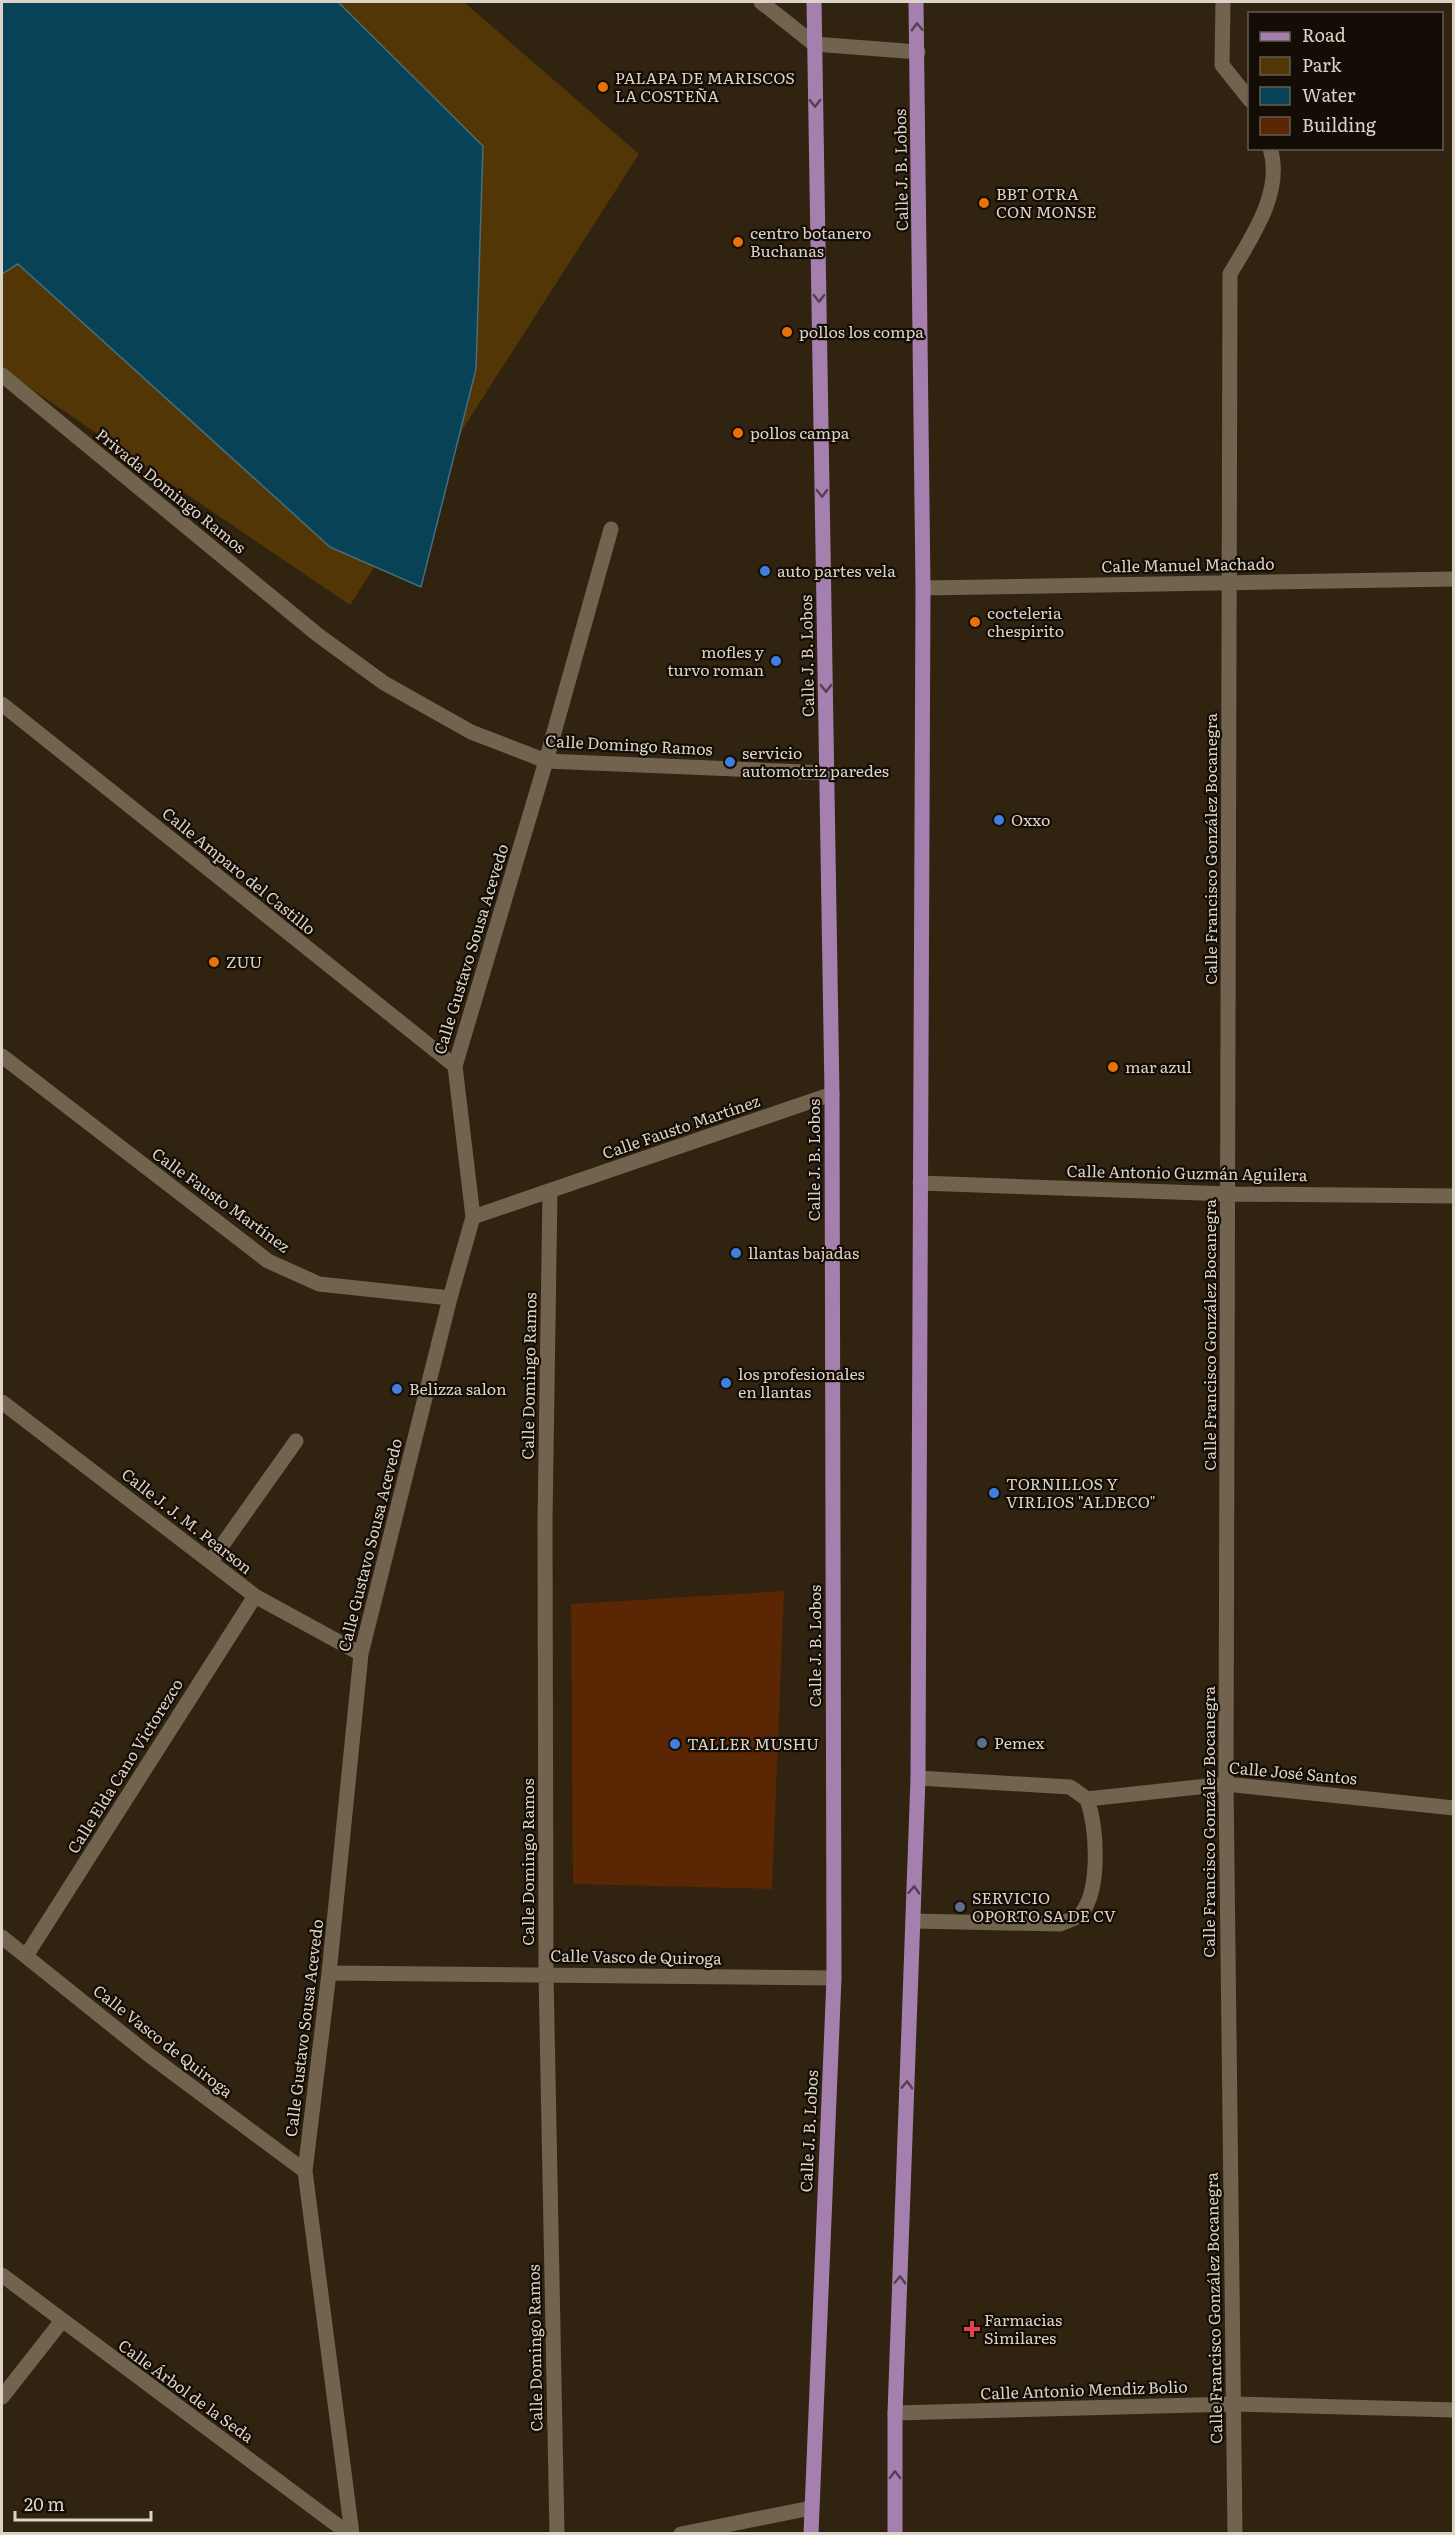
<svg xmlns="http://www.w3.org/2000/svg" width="1455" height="2535" viewBox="0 0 1455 2535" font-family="Literata,serif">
	<rect width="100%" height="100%" fill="#302310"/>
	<!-- green -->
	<path fill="#523606" d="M2,2H464L639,154L350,605L2,369Z"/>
	<!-- water -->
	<path fill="#074257" stroke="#476e79" stroke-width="1.5" d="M2,2H338L483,146L476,369L421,587L330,547L18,264L2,274Z"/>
	<!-- building -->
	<path fill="#5a2604" d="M784,1591L772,1889L573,1884L571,1604Z"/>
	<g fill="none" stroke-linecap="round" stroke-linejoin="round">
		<!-- minor -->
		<path stroke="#72634f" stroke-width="15" d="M761,2L814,44L918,52
			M1223,2L1222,65L1250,100
			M2,375L318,635L384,683L471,732L546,761L827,773
			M923,588L1454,579
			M2,704L455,1066
			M2,1056L268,1261L319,1284L450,1298
			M920,1183L1229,1194L1454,1196
			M550,1191L545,1520L546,1974L557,2534
			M473,1217L832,1094
			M2,1402L255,1596L361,1654
			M211,1561L296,1441
			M918,1778L1070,1787L1087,1799L1226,1784L1454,1808
			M913,1921L1060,1924C1066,1921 1076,1919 1081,1914C1101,1889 1097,1828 1087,1799
			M2,1937L149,2055L305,2171
			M26,1956L255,1596
			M329,1973L834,1978
			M2,2275L349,2534
			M2,2397L61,2322
			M895,2413L1233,2404L1454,2410
			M352,2534L305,2171L329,1973L361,1654L450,1298L473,1217L455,1066L546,761L611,529
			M681,2534L811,2508
			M1235,2534L1226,1784L1230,274C1251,238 1284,192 1270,148"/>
		<!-- major -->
		<path stroke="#a57fad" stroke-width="15" d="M811,2534L834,1978L832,1094L814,2
			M895,2534V2413L918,1778L923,588L916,2"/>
	</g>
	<!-- one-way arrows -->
	<defs><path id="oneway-chevron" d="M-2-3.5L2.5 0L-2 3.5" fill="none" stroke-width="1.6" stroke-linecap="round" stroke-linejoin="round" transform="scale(1.5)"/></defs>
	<g stroke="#554051">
		<use href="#oneway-chevron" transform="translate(917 27) rotate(-92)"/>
		<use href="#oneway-chevron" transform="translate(815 103) rotate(89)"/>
		<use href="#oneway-chevron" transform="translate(819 298) rotate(89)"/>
		<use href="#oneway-chevron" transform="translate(822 493) rotate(89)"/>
		<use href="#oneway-chevron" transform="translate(826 688) rotate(89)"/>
		<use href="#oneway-chevron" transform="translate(914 1890) rotate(-88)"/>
		<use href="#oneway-chevron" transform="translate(907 2085) rotate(-88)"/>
		<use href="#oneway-chevron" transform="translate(900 2280) rotate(-88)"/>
		<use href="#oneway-chevron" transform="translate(895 2475) rotate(-90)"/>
	</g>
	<!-- markers -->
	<g fill="#e8710a" stroke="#130d06" stroke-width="2">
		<circle cx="603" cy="87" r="6"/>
		<circle cx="984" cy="203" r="6"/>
		<circle cx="738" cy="242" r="6"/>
		<circle cx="787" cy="332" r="6"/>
		<circle cx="738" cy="433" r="6"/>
		<circle cx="975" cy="622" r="6"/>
		<circle cx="214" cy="962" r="6"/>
		<circle cx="1113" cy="1067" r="6"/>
	</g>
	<g fill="#3f7fe0" stroke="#130d06" stroke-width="2">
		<circle cx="765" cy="571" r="6"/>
		<circle cx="776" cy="661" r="6"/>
		<circle cx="730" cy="762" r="6"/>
		<circle cx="999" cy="820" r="6"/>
		<circle cx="736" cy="1253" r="6"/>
		<circle cx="726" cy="1383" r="6"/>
		<circle cx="397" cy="1389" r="6"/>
		<circle cx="994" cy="1493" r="6"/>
		<circle cx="675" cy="1744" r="6"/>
	</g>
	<g fill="#5c6f8a" stroke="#130d06" stroke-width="2">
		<circle cx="982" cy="1743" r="6"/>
		<circle cx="960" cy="1907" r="6"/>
	</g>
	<path fill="#e0444e" stroke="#130d06" stroke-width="2" d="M969 2320h6v6h6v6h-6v6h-6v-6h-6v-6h6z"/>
	<g text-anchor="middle" stroke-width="4.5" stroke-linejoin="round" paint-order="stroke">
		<!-- poi labels -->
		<g font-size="16" fill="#dcd3c7" stroke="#130d06" text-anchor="start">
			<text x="615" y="84">PALAPA DE MARISCOS<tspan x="615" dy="18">LA COSTEÑA</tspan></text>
			<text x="996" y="200">BBT OTRA<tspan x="996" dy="18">CON MONSE</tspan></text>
			<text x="750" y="239">centro botanero<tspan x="750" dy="18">Buchanas</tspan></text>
			<text x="799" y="338">pollos los compa</text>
			<text x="750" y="439">pollos campa</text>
			<text x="777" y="577">auto partes vela</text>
			<text x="987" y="619">cocteleria<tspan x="987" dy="18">chespirito</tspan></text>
			<text x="764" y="658" text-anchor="end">mofles y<tspan x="764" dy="18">turvo roman</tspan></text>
			<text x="742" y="759">servicio<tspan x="742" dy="18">automotriz paredes</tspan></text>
			<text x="1011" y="826">Oxxo</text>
			<text x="226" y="968">ZUU</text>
			<text x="1125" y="1073">mar azul</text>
			<text x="748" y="1259">llantas bajadas</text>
			<text x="738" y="1380">los profesionales<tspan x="738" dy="18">en llantas</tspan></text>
			<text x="409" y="1395">Belizza salon</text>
			<text x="1006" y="1490">TORNILLOS Y<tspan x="1006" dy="18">VIRLIOS "ALDECO"</tspan></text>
			<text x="994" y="1749">Pemex</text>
			<text x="687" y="1750">TALLER MUSHU</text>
			<text x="972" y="1904">SERVICIO<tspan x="972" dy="18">OPORTO SA DE CV</tspan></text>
			<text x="984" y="2326">Farmacias<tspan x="984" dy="18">Similares</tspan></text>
		</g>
		<!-- street labels -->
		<g font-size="16" fill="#dcd3c7" stroke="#130d06">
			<text transform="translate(901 170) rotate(-91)" y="6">Calle J. B. Lobos</text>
			<text transform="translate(171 491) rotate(39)" y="6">Privada Domingo Ramos</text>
			<text transform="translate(1188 565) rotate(-1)" y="6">Calle Manuel Machado</text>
			<text transform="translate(807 656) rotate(-91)" y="6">Calle J. B. Lobos</text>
			<text transform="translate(629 745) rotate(3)" y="6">Calle Domingo Ramos</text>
			<text transform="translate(1211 849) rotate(-90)" y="6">Calle Francisco González Bocanegra</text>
			<text transform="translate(239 871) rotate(39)" y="6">Calle Amparo del Castillo</text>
			<text transform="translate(471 949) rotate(-73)" y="6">Calle Gustavo Sousa Acevedo</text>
			<text transform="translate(681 1127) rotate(-19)" y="6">Calle Fausto Martínez</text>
			<text transform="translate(814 1160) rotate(-90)" y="6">Calle J. B. Lobos</text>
			<text transform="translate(1187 1173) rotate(1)" y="6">Calle Antonio Guzmán Aguilera</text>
			<text transform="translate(221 1200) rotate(36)" y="6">Calle Fausto Martínez</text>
			<text transform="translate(1210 1335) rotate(-90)" y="6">Calle Francisco González Bocanegra</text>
			<text transform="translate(529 1376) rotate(-89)" y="6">Calle Domingo Ramos</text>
			<text transform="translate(187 1521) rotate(38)" y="6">Calle J. J. M. Pearson</text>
			<text transform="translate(370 1545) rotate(-76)" y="6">Calle Gustavo Sousa Acevedo</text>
			<text transform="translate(815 1646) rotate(-90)" y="6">Calle J. B. Lobos</text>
			<text transform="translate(125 1766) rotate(-58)" y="6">Calle Elda Cano Victorezco</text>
			<text transform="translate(1293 1773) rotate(5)" y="6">Calle José Santos</text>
			<text transform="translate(1209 1822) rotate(-90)" y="6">Calle Francisco González Bocanegra</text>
			<text transform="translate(528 1862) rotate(-90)" y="6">Calle Domingo Ramos</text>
			<text transform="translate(636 1957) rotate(1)" y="6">Calle Vasco de Quiroga</text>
			<text transform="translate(304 2028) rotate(-83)" y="6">Calle Gustavo Sousa Acevedo</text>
			<text transform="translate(163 2041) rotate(38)" y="6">Calle Vasco de Quiroga</text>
			<text transform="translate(809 2131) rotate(-87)" y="6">Calle J. B. Lobos</text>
			<text transform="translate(1214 2308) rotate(-91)" y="6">Calle Francisco González Bocanegra</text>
			<text transform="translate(535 2348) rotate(-91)" y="6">Calle Domingo Ramos</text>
			<text transform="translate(1084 2390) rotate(-2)" y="6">Calle Antonio Mendiz Bolio</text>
			<text transform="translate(186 2391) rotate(36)" y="6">Calle Árbol de la Seda</text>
		</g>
	</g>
	<!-- border -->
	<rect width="1455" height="2535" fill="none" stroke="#dcd3c7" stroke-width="6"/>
	<!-- legend -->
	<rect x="1248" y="12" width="195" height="138" fill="#130d06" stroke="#635c53" stroke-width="1.5"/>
	<rect x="1260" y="32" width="30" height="9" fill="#a57fad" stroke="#635c53" stroke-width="1.5"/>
	<text x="1302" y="42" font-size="18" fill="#dcd3c7">Road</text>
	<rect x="1260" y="57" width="30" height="18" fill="#523606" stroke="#635c53" stroke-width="1.5"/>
	<text x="1302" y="72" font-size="18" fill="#dcd3c7">Park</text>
	<rect x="1260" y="87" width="30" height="18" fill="#074257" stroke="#635c53" stroke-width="1.5"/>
	<text x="1302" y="102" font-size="18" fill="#dcd3c7">Water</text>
	<rect x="1260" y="117" width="30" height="18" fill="#5a2604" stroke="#635c53" stroke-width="1.5"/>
	<text x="1302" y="132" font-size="18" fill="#dcd3c7">Building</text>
	<!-- scale -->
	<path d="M15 2511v9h136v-9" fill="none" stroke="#dcd3c7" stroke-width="3"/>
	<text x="24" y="2511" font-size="18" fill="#dcd3c7" stroke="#130d06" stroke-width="4.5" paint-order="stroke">20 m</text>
</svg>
